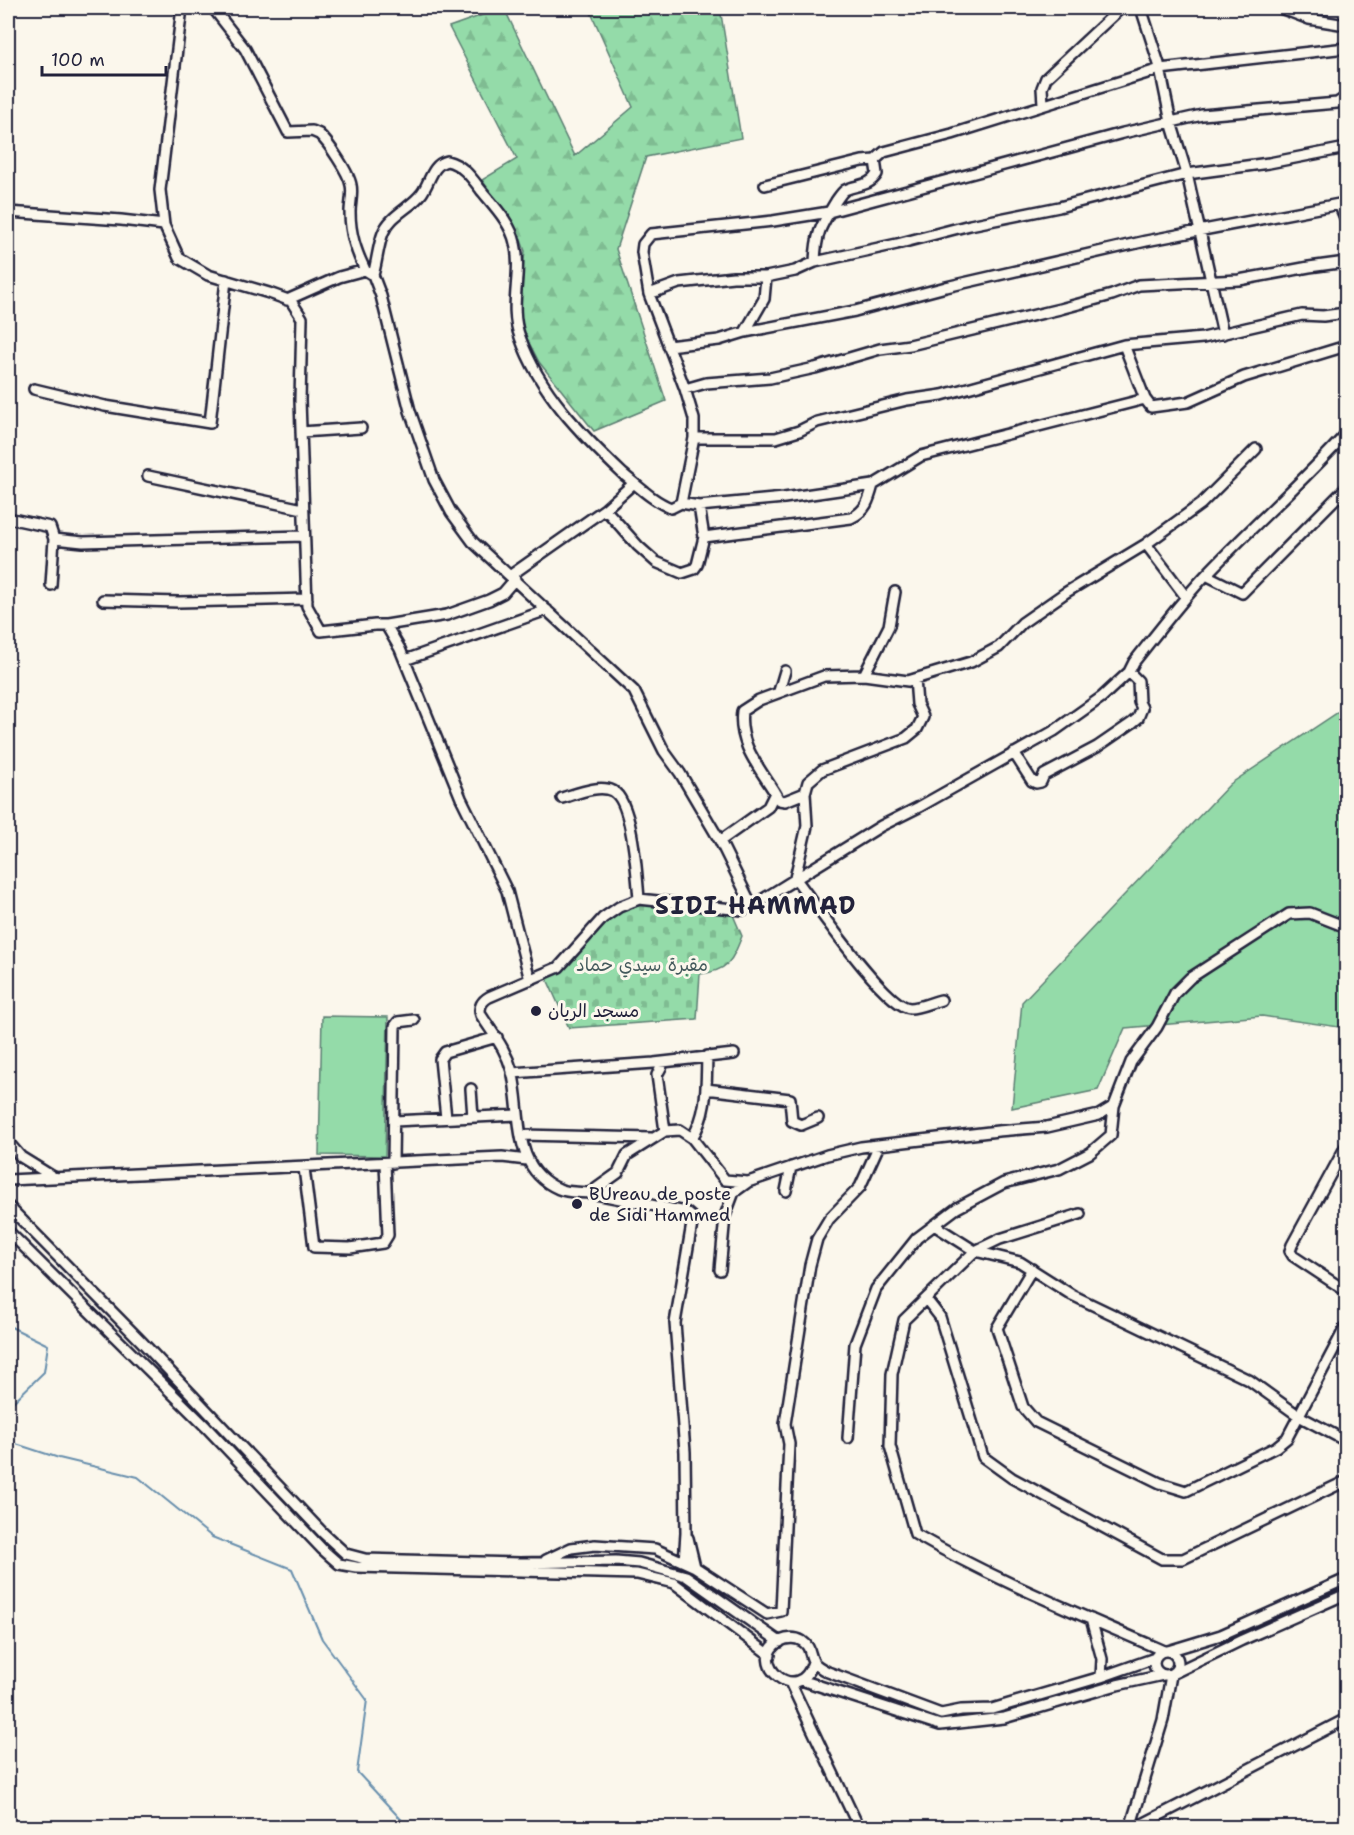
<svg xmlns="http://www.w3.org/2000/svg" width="1354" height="1835" viewBox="0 0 1354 1835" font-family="'Shantell Sans','Playpen Sans Arabic',sans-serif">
	<defs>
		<pattern id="forest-firs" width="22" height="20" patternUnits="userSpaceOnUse" patternTransform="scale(1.5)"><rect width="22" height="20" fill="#94dba9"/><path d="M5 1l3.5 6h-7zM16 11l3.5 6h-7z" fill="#7fbc92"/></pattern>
		<pattern id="cemetery-stones" width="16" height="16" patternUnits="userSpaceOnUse" patternTransform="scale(1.5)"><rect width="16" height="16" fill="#94dba9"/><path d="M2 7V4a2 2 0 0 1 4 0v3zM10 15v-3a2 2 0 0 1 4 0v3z" fill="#7fbc92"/></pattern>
	</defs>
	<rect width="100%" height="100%" fill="#fbf7ec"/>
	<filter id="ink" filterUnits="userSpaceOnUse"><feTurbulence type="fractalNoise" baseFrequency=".0167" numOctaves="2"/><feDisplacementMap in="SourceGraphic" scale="12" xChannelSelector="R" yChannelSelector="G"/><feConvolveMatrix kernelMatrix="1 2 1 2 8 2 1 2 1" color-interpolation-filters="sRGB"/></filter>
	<g filter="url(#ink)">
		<!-- green -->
		<path fill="#94dba9" stroke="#5b7e72" stroke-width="1.5" d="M1346,707V1028L1262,1016L1125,1028L1098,1090L1012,1108L1022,1002L1230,784Z
			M322,1016L388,1017L385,1156L319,1155Z"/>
		<!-- forest -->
		<path fill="url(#forest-firs)" stroke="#5b7e72" stroke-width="1.5" d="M502,8H504L575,156L633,107L589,8H720L741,138L646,157L616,249L666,401L594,431L539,362L524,333L519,304L525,251L518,232L482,180L517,159L449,27Z"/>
		<!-- cemetery -->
		<path fill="url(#cemetery-stones)" stroke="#5b7e72" stroke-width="1.5" d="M646,905L733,915L742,936C732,961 728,971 700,974L697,1019L569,1028L547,979L569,965L602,924L625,908Z"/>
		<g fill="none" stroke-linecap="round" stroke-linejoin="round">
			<!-- stream -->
			<path stroke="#688fad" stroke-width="2" d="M8,1327H11L48,1345L44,1372L9,1406L13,1443L59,1458L138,1477L212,1537L292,1569L322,1639L367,1700L357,1772L409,1828"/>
			<!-- street casing -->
			<g stroke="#22223b" stroke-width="14">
				<path id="street" d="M180,8L181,16L160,190L164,225L179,258L208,275L269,293L291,301L302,318L300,400L307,606L321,631L375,625H386L400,649L461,798L507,891L530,980
					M213,8L245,49L288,132L312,131L319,134C328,142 349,173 351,185C353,193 350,204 350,212C350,234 356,251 365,270
					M1141,8L1159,64L1171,122L1187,174L1223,334
					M1280,8L1309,19L1346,25
					M1043,104L1042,88L1046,78L1121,8
					M765,185L862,161L875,160
					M8,212L121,220L164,225
					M815,262C816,232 821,226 836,201C839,197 841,193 845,190C858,184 869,187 877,174L875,160L884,152L952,134L1160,69L1346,48
					M373,275C377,262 378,246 383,233C390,215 411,208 422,193C430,182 432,164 447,161C463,165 471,177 481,190C493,205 511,223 515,243C523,274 508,305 520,337C539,392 582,435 623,474C638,486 653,501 671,508L681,503L699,506L784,498L873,485L921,456L1145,399
					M649,294L679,283L733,277H766L795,271L815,262L897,244L970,225L1059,207L1187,174L1269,163L1346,148
					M287,300L339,277L365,270L373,275L381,296L410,411L434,480L451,512L473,542L634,691L664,751L680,773L720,841L752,906
					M745,332L764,299L766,277
					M1124,345L1145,399L1151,407L1188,402L1244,377L1346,346
					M668,346L719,340L745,332L855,311L946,287L1146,241L1339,204L1346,220
					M34,389L105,406L210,423L226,280
					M685,389L706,383L770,378L815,368L880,349L910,345L1060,309L1112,295L1139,285L1239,280L1309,267L1346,262
					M301,432L361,428
					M694,438H776L799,431L817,422L907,400L942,395L1124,345L1203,338L1302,315L1323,316L1346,313
					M148,476L303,509
					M681,503L694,438V419L685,389L649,294L642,252L643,244L651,234L773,221L829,212L1123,133L1202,115L1337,103L1346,97
					M605,509L638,546L656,562L682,573L694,569L697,565L704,537L699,506
					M8,518L50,527L54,539L51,585
					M704,537L851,518C866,511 869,500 873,485
					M54,539L83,542L304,536
					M1146,544L1186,597
					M511,575L605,509L634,483
					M1206,575L1242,593L1346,488
					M103,600L179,602L307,599
					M386,625L447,615L489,600L503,593L515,579
					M405,660L547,610
					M864,675L889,626L895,592
					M915,679L917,704L923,717L917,729L906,738L822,770L808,782L805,793L807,826L795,878C813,901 885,1007 910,1008C919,1008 932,1002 941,1000
					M779,691L785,671
					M1014,753L1032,781L1036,783L1041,782L1044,775L1097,747L1132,723L1138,718L1142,708L1139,702L1138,681L1129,672
					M775,793L779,800L785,801L805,793
					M562,798C576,794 599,784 613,791C633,802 637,877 639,899
					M720,841L768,807L775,793C759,767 738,744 742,711L759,700L824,676L864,675L908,681L971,662L999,647L1022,623L1065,593L1146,544L1201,504L1256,449
					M664,1062L657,1075L665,1131
					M512,1073L654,1063L734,1054
					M471,1089L473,1117
					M706,1089L790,1099L792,1121L801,1125L818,1118
					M1114,1106L1099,1115L1047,1127L998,1131L861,1147L827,1155L748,1182L725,1180L692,1138L680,1130L665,1131L627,1155L618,1173L590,1193C581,1192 567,1193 559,1189C510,1168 523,1113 512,1071C506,1049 493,1034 481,1015C478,1007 482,1001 489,997L559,967L603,918L619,907L639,899L742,910L752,906L881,826L919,807L1054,731L1102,697L1129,672L1134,662C1157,633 1179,604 1204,577C1250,528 1301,484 1346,434
					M446,1118L440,1059L445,1052L497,1037
					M394,1121L517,1115
					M522,1135L651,1138
					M692,1138C708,1113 706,1085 707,1056
					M8,1142L21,1157L55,1178
					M1346,1146L1292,1245L1290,1251L1293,1256L1346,1291
					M393,1163L395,1026L398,1022L414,1020
					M304,1168L314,1247L350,1248L383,1243L388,1235L385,1163
					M8,1180L502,1157L527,1160
					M786,1191L791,1167
					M590,1193L686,1212L693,1218L675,1323L685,1452L686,1533L684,1562
					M8,1206L141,1341L323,1533L346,1554L365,1559L520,1563L616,1561L639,1563L686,1576L780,1642
					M1080,1214L1000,1239L975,1251L904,1320L892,1374L890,1446L915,1534C994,1580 1080,1614 1164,1651
					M934,1225L975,1251L1020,1262L1072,1295L1249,1380L1299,1416L1346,1441
					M8,1231L206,1427L322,1549L339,1564L356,1567L637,1574L674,1583L770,1655
					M1032,1269L997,1328L1023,1407L1036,1422L1160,1483L1186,1491L1276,1447L1287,1438L1346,1326
					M720,1270L725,1216L734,1192L748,1182
					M926,1299L940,1317L983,1457L1012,1478L1162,1559H1183L1346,1481
					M848,1438L855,1344L876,1289L917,1238L957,1208L1004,1183L1059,1169L1090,1153L1111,1135L1114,1106L1131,1062L1157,1027L1175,993L1190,978L1289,914L1310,913L1346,927
					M688,1538L695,1567
					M546,1560L571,1548L595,1545L655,1549L695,1567L767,1614L781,1611L789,1444L785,1424L810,1265L817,1239L829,1219L860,1187L879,1145
					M1091,1619L1102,1659L1101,1677
					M1154 1663a12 12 0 1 1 24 0a12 12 0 1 1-24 0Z
					M1168,1651L1221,1635L1346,1579
					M813,1662C799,1709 745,1661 780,1641C787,1638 795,1637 802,1641C811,1647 809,1653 813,1661C815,1665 824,1670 828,1672L941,1714L961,1710L992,1709L1101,1677L1155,1658
					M1174,1673L1242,1640L1346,1594
					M801,1680L940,1725L1004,1718L1117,1685L1163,1675
					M790,1682L859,1828
					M1130,1828L1163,1720L1171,1675
					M1135,1828L1346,1719"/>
			</g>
			<!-- street -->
			<use href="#street" stroke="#fbf7ec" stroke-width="9"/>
		</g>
	</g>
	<!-- markers -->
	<g fill="#22223b" stroke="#fbf7ec" stroke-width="2">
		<circle cx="536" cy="1011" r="6"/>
		<circle cx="577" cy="1204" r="6"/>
	</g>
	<g text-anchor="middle" stroke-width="6" stroke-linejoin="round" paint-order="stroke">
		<!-- park labels -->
		<g font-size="18" fill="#445a5c" stroke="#fbf7ec">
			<text x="642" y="971">مقبرة سيدي حماد</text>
		</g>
		<!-- poi labels -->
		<g font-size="18" fill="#22223b" stroke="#fbf7ec" text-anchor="start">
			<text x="548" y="1017">مسجد الريان</text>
			<text x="589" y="1200">BUreau de poste<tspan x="589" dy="21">de Sidi Hammed</tspan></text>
		</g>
		<!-- district labels -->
		<g font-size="24" font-weight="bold" letter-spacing="1.5" fill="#22223b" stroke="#fbf7ec">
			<text x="756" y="914">SIDI HAMMAD</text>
		</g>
	</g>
	<!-- margin -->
	<rect width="1354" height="1835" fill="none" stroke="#fbf7ec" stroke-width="30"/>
	<rect x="15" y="15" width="1324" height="1805" fill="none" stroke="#22223b" stroke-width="2" filter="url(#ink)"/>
	<!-- scale -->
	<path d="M42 66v9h124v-9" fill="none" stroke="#22223b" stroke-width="3"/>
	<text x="51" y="66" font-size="18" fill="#22223b" stroke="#fbf7ec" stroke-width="4.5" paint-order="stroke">100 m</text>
</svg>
